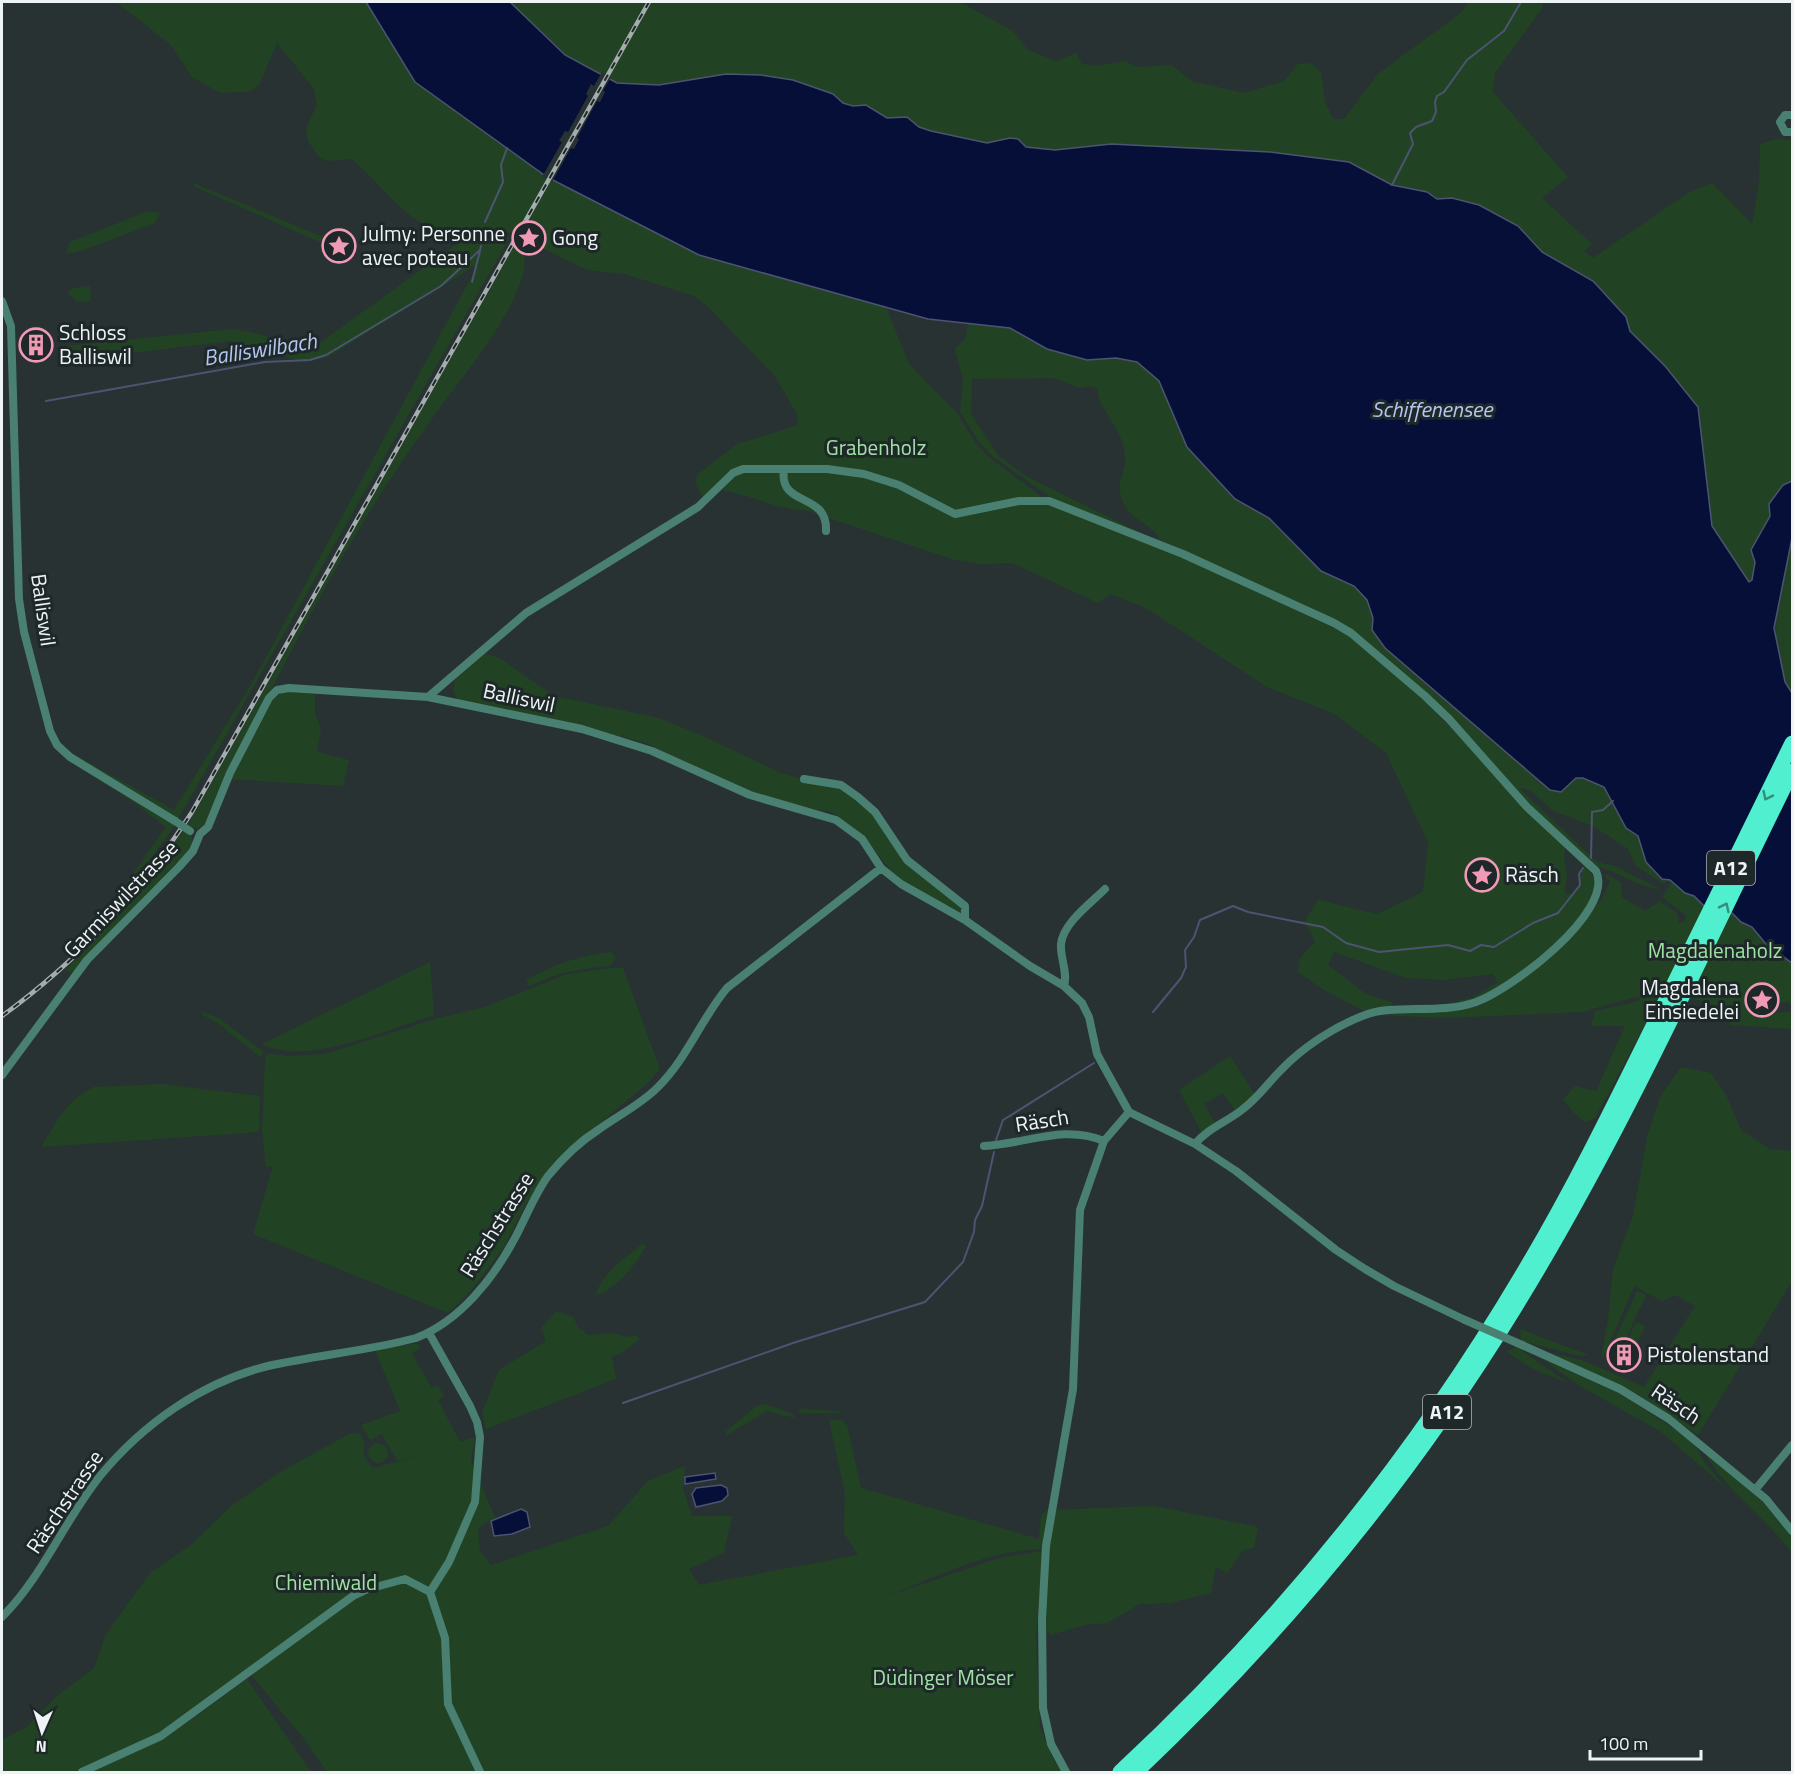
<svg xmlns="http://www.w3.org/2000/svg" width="1794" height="1774" viewBox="0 0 1794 1774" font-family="'Titillium Web',sans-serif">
	<rect width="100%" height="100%" fill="#283233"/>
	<!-- green -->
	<path fill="#214324" d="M116,2H366L415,82L547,177L699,255L886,307L909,364L956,412L977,445L990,458L1042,497V504L1061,508L1181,556L1348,635L1423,698L1565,847C1562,866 1571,870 1564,892L1571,894C1584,887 1578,877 1585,866L1596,880C1589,930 1506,992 1459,1004V1000L1472,998L1498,982L1493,974L1443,980L1406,978L1334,952L1328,965L1366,994L1392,1002V1010H1362L1324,990L1298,972L1300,958L1315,942L1305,921L1318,900L1377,914L1423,892L1428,842L1386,753L1335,714L1267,687L1146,608L1110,594L1098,603L1012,563L981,564L951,559L805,510C775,510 753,495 722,490L727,482L703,498L696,484L697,475L737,444L798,425L797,414L775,376L709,308L694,296L625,274L587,270L510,232L488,235L474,241L479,245L496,238L510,237L178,819L66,750L174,810L253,681L479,263L328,357L305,362L230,341L67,361L58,352L67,346L232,329L260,334L302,348L314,347L465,238C454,233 440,232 429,227C397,211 379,181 351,159L328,161L318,156L308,141L306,129L317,104L314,89L277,43L259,85L249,92L220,93L192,77L170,44Z
		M510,2H960L1013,31L1028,50L1056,61L1076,53L1082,64L1097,66L1124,61L1136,67L1172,65L1191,81L1244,93L1284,81L1298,64L1311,63L1321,72L1325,101L1333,119H1344L1378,74L1463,11L1467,2H1542L1543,7L1495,73L1493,92L1568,177L1542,198L1592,244L1584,251L1593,258L1688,193L1712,183L1752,224L1759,183L1760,144L1777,139L1792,140V481L1783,485C1770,516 1756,546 1752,580L1749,582L1712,526L1698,407L1665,366L1630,331L1625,316L1593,281L1542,252L1518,226L1452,198L1437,199L1427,192L1392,185L1349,162L1111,144L1055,150L1025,147L1018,139L1010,138L988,143L931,131L919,127L906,117L887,118L866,105L853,106L843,103L833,94L793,80L761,75L726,74L659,85L617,83L565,55Z
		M196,184L340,244L351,252L349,255L193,186Z
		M148,211L160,213L155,223L81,251L66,254L70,242Z
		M517,241C552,272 458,382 439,409C345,536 275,679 208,821L201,829L187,827Z
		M90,286L91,301L77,302L67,293L73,288Z
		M968,322L1010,328L1047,349L1087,360L1116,358L1137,362L1159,381L1187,447L1235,499L1269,518L1321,571L1354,586L1367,600L1373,618L1372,630L1385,648L1550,790L1561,792L1576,778H1583L1604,787L1626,828L1638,836L1653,871L1662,879L1667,880L1664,884L1636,866L1628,849L1593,826L1554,811L1529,790L1519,788L1597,862L1615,866L1660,889C1636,887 1620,871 1597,867L1532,807L1462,728L1335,620L1159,539C1153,524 1132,521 1124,504C1113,481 1127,476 1125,455C1123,427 1100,414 1097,388L1090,386L1081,388L1053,378L972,379L971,414L999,456L1026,476L1153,539L1053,499L991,455L979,442L960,412L963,380L955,349L966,337Z
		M1792,538V693C1762,646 1782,588 1792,538Z
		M485,653L501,659L554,696L659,718L701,735L783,774L842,788L871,810L897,850L962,905V913L905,883L892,872L864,837L832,812L799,807L749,792L644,742L458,700L453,691L455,680Z
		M299,691L315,695V712L321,730L317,752L349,760L343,786L231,779L272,701L282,692Z
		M79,765L175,825L123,898L90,933L86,930L119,893L166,827L132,801L78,767Z
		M185,829L192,837L193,847L73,973L65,970L130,903Z
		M1606,874L1621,883L1622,897L1645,911L1660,901L1678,914L1679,923L1685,921L1686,915L1662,897L1672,882L1685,893L1694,896L1703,906L1732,913L1741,922L1752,927L1774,950L1792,963V1005L1787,1002L1767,1006L1746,1004L1747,1008L1769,1013L1792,1012V1029L1730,1025L1727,1011C1705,1000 1685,996 1661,995L1595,1118L1585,1122L1574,1113L1563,1099L1575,1086L1596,1091L1625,1026H1591L1595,1011L1640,1001L1639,996L1582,1012L1447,1018L1374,1015L1439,1012L1480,1006L1572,936L1601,900L1610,882L1604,875Z
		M611,952L616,957L611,965L561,973L529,986L526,980C554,965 579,955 611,952Z
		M430,962L434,1015C388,1029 308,1067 262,1044Z
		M609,968H623L660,1069L648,1083L556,1160L524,1207L504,1247L471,1291L448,1313L253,1234L273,1166L266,1167L262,1131L265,1058L269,1053L287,1056L325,1054L435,1019L485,1007L564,975Z
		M202,1012L219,1018L264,1052L260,1057L219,1024L201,1014Z
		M1230,1056L1257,1097L1237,1114L1223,1093L1204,1104L1217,1126L1203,1135L1179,1090Z
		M1681,1067L1711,1073L1727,1097L1741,1130L1770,1149L1792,1151V1281L1698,1435L1639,1395L1540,1351L1582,1360L1644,1387L1695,1306L1675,1295L1662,1301L1634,1286L1604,1356L1601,1357L1608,1320L1613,1269L1633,1216L1647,1137L1660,1097Z
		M161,1084L260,1096L259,1132L41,1147C56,1123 67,1099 94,1087Z
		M642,1244L646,1246C637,1263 616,1290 596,1295C601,1274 626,1257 642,1244Z
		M1637,1291L1646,1295L1623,1346L1614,1342Z
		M556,1311L573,1317L578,1327L588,1335L612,1333L627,1337L635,1335L640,1339L620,1354L612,1356L616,1379L486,1429L482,1412L499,1370L546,1341L541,1328Z
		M1636,1322L1645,1326L1634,1350L1625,1346Z
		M1520,1329L1589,1355L1581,1356L1521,1341Z
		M412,1344H418L420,1348L412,1354L432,1388L438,1385L444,1396L438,1400L460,1442L475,1437L471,1461L495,1517L478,1528L480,1551L491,1565L608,1526L648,1481L685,1466L683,1489L692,1516H732L724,1553L689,1569L699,1585L858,1555L844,1533L845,1494L829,1420H842L847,1425L861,1488L1039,1539L1041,1515L1047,1510L1153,1506L1258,1527L1254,1548L1243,1550L1227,1573L1216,1567L1211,1593L1170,1603L1140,1604L1107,1623L1085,1625L1051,1635L1044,1627L1048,1549C991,1548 937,1577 885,1597L1002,1557L1043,1551L1036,1637L1040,1728L1054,1760L1063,1772H327L305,1740L248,1671L161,1733L82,1769L72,1772H2V1740L28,1726L57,1696L94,1668L106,1634L150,1573L191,1545L232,1505L282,1471L351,1433L360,1434L365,1443L363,1455L373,1468L446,1448L397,1461L382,1434L370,1440L361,1425L400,1411L375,1350Z
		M1517,1347L1568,1383L1531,1368L1506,1351Z
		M1542,1359L1619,1393L1694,1442L1704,1462L1726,1488L1660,1431L1580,1386Z
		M765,1404L793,1414L795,1418L767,1411L727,1435L726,1431L758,1405Z
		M802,1409L838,1411L844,1413H801L799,1411Z
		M368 1453a10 10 0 1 1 20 0a10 10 0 1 1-20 0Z
		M1702,1448L1779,1517L1792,1537V1553C1765,1516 1724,1490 1702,1448Z
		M247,1679L311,1772H88L167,1737Z"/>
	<!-- water -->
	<path fill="#060f38" stroke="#4c5471" stroke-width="1.5" d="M366,2H510L565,55L617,83L659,85L726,74L761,75L793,80L833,94L843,103L853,106L866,105L887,118L907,117L919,127L931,131L987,143L1010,138L1018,139L1026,147L1055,150L1111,144L1270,152L1349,162L1392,185L1427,192L1437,199L1452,198L1479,205L1518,226L1542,252L1593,281L1626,317L1630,331L1665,366L1698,407L1712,526L1749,582L1752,580L1755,562L1751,550L1770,516L1769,504L1783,485L1792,481V538L1774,628L1785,682L1792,693V963L1766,944L1752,927L1741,922L1732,913L1708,910L1694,896L1685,893L1670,880L1662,879L1646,862L1638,836L1626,828L1604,787L1583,778H1576L1561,792L1550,790L1385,648L1372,630L1373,618L1367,600L1354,586L1321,571L1269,518L1235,499L1187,447L1159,381L1137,362L1116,358L1087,360L1047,349L1010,328L928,319L699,255L547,177L415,82Z
		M715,1473L716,1479L685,1484V1477Z
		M721,1485L727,1488L728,1495L722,1501L696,1507L692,1494L696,1488Z
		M521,1509L527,1512L530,1527L512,1534L494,1536L491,1521Z"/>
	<!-- pier -->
	<path fill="#283233" d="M602,72L611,77L603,91L605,92L600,102L597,101L577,138L579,139L574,149L571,148L552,182L542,177L562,142L559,141L565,131L568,132L588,96L586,94L591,84L594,86Z"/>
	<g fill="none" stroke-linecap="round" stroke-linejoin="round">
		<!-- stream -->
		<path stroke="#4c5471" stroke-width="2" d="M1392,185L1413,144L1410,133L1416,127L1432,121L1436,112L1435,102L1437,96L1444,92L1467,60L1504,31L1521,2
			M485,222L503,182L501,165L507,148
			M472,282L480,251
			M46,401L265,362L310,360L326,355L441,286L480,250L481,246
			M1591,858L1592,812L1603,810L1613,801
			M1153,1012L1181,978L1186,967L1185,950L1194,937L1200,920L1233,906L1248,912L1323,927L1346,943L1379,952L1448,945L1470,951L1481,945L1494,947L1533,923L1558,913L1580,885L1579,874L1583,868
			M996,1140L1003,1120L1008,1117L1094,1063
			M623,1403L793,1343L925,1302L963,1262L974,1232L975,1220L982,1206L994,1152"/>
		<!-- minor -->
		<path stroke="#498072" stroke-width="8" d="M1792,115H1785L1780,122L1785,132H1792
			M2,301L11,326L19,599L24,632L50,731L57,745L70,757L175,821
			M784,469C778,508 828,491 826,531
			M428,697L526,613L698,507L733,473L743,469H827L864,474L899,485L955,514L1019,501H1049L1183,554L1334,623L1351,633L1425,696L1449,719L1527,807L1596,871C1616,912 1507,993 1473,1003C1440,1014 1392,1004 1365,1015C1335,1026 1303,1047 1281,1070C1268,1083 1258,1098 1243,1109C1227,1122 1208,1128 1195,1144
			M804,779L841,785L858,797L875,812L907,860L965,906V920
			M200,834L208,827L230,773L269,698L277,690L289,688L428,697L582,729L652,751L750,795L836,820L862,839L881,868L901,884L965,920L1030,966L1064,986L1082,1003L1089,1017L1097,1054L1129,1112L1195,1144L1236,1171L1336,1250L1365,1269L1394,1286L1465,1320
			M1064,986C1068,972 1060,958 1061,944C1063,923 1091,903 1105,889
			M2,1075L87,960L179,867L193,851L200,834
			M984,1146C1027,1144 1063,1124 1104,1141
			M429,1333L470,1406L477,1422L480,1437L475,1502L449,1562L430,1592
			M1522,1345L1620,1389L1669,1419L1766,1499L1792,1531
			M1755,1490L1792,1445
			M2,1617C43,1576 64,1521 100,1476C143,1424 202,1382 268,1366C317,1355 367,1351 416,1338C460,1321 494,1278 516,1236C526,1217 535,1194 548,1176C562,1159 579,1142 598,1130C617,1116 640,1105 657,1088C687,1059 701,1019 727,988L881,868
			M82,1772L161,1736L353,1596L368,1589L405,1579L430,1592L445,1638L448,1704L480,1772
			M1066,1772L1051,1744L1043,1708L1042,1619L1046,1546L1073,1389L1080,1210L1104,1141L1129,1112"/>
		<!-- motorway -->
		<path stroke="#50efcf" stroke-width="15" d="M1120,1772C1278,1625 1415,1457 1525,1270C1577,1183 1621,1091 1666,1000C1708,914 1750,829 1792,743
			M1136,1772C1281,1635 1409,1480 1514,1309C1620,1137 1703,951 1792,771"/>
		<!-- rail casing -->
		<g stroke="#a4acad" stroke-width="4.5">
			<path id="rail" d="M2,1016C83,957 137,896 192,812L649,2"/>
		</g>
		<!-- rail -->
		<use href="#rail" stroke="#1f2829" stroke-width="2" stroke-dasharray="7" stroke-linecap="butt"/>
		<!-- minor-bridge -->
		<path stroke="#498072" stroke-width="8" d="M175,821L190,831
			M1465,1320L1522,1345"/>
	</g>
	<!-- one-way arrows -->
	<defs><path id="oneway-chevron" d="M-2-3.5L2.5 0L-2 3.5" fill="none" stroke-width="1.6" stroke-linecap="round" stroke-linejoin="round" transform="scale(1.5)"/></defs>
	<g stroke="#388c7c">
		<use href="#oneway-chevron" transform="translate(1767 796) rotate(116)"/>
		<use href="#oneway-chevron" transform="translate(1725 907) rotate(-64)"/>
	</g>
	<!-- icons -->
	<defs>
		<g id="sight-ring" transform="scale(1.725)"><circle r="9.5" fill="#1f2829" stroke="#f09ab6" stroke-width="1.5"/><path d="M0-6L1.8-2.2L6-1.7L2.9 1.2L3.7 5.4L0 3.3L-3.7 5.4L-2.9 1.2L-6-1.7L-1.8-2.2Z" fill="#f09ab6"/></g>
		<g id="building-ring" transform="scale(1.725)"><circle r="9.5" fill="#1f2829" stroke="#f09ab6" stroke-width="1.5"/><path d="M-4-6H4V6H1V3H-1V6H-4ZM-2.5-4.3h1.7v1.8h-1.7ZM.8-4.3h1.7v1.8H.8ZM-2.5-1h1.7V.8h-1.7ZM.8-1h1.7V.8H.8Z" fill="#f09ab6"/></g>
	</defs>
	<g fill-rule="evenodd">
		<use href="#sight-ring" x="529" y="238"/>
		<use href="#sight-ring" x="339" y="246"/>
		<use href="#building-ring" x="36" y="345"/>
		<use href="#sight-ring" x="1482" y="875"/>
		<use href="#sight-ring" x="1762" y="1000"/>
		<use href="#building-ring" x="1624" y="1355"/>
	</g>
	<g text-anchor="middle" stroke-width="6" stroke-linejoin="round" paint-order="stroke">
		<!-- shield labels -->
		<g fill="#1f2829" stroke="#b0b7b8" stroke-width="1.5">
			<rect x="1707" y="851" width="48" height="34" rx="4.5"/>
			<rect x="1423" y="1395" width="48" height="34" rx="4.5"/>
		</g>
		<g font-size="20" font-weight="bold" fill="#eef4f5">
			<text x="1731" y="875">A12</text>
			<text x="1447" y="1419">A12</text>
		</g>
		<!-- poi labels -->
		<g font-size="21" fill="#eef4f5" stroke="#1f2829" text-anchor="start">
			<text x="362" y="241">Julmy: Personne<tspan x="362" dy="24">avec poteau</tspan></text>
			<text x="552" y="245">Gong</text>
			<text x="59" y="340">Schloss<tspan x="59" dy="24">Balliswil</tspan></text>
			<text x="1505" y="882">Räsch</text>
			<text x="1739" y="995" text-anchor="end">Magdalena<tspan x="1739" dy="24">Einsiedelei</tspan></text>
			<text x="1647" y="1362">Pistolenstand</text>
		</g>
		<!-- park labels -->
		<g font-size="21" fill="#9fe2a3" stroke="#1f2829">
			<text x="876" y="455">Grabenholz</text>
			<text x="1715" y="958">Magdalenaholz</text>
			<text x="326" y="1590">Chiemiwald</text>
			<text x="943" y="1685">Düdinger Möser</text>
		</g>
		<!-- street labels -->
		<g font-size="21" fill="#eef4f5" stroke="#1f2829">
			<text transform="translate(43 610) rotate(82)" y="7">Balliswil</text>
			<text transform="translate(519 698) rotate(12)" y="7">Balliswil</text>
			<text transform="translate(121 899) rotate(-46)" y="7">Garmiswilstrasse</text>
			<text transform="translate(1042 1121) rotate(-9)" y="7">Räsch</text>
			<text transform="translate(497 1225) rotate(-58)" y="7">Räschstrasse</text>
			<text transform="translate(1676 1404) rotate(34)" y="7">Räsch</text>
			<text transform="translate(65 1502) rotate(-56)" y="7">Räschstrasse</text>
		</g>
		<!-- water labels -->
		<g font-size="22" font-style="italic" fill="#b4c6f3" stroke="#1f2829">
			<text transform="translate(260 349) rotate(-9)" y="8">Balliswilbach</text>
			<text x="1432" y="417">Schiffenensee</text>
		</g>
	</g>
	<!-- border -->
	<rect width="1794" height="1774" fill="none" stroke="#eef4f5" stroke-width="6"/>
	<!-- north arrow -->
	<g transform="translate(42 1732) rotate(183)" stroke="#1f2829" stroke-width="4.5" paint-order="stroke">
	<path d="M0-4.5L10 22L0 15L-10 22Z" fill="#eef4f5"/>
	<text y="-9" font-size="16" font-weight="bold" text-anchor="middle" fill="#eef4f5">N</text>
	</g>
	<!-- scale -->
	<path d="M1590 1750v9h111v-9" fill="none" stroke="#eef4f5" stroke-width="3"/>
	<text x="1599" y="1750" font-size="18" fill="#eef4f5" stroke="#1f2829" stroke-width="4.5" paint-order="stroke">100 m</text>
</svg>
